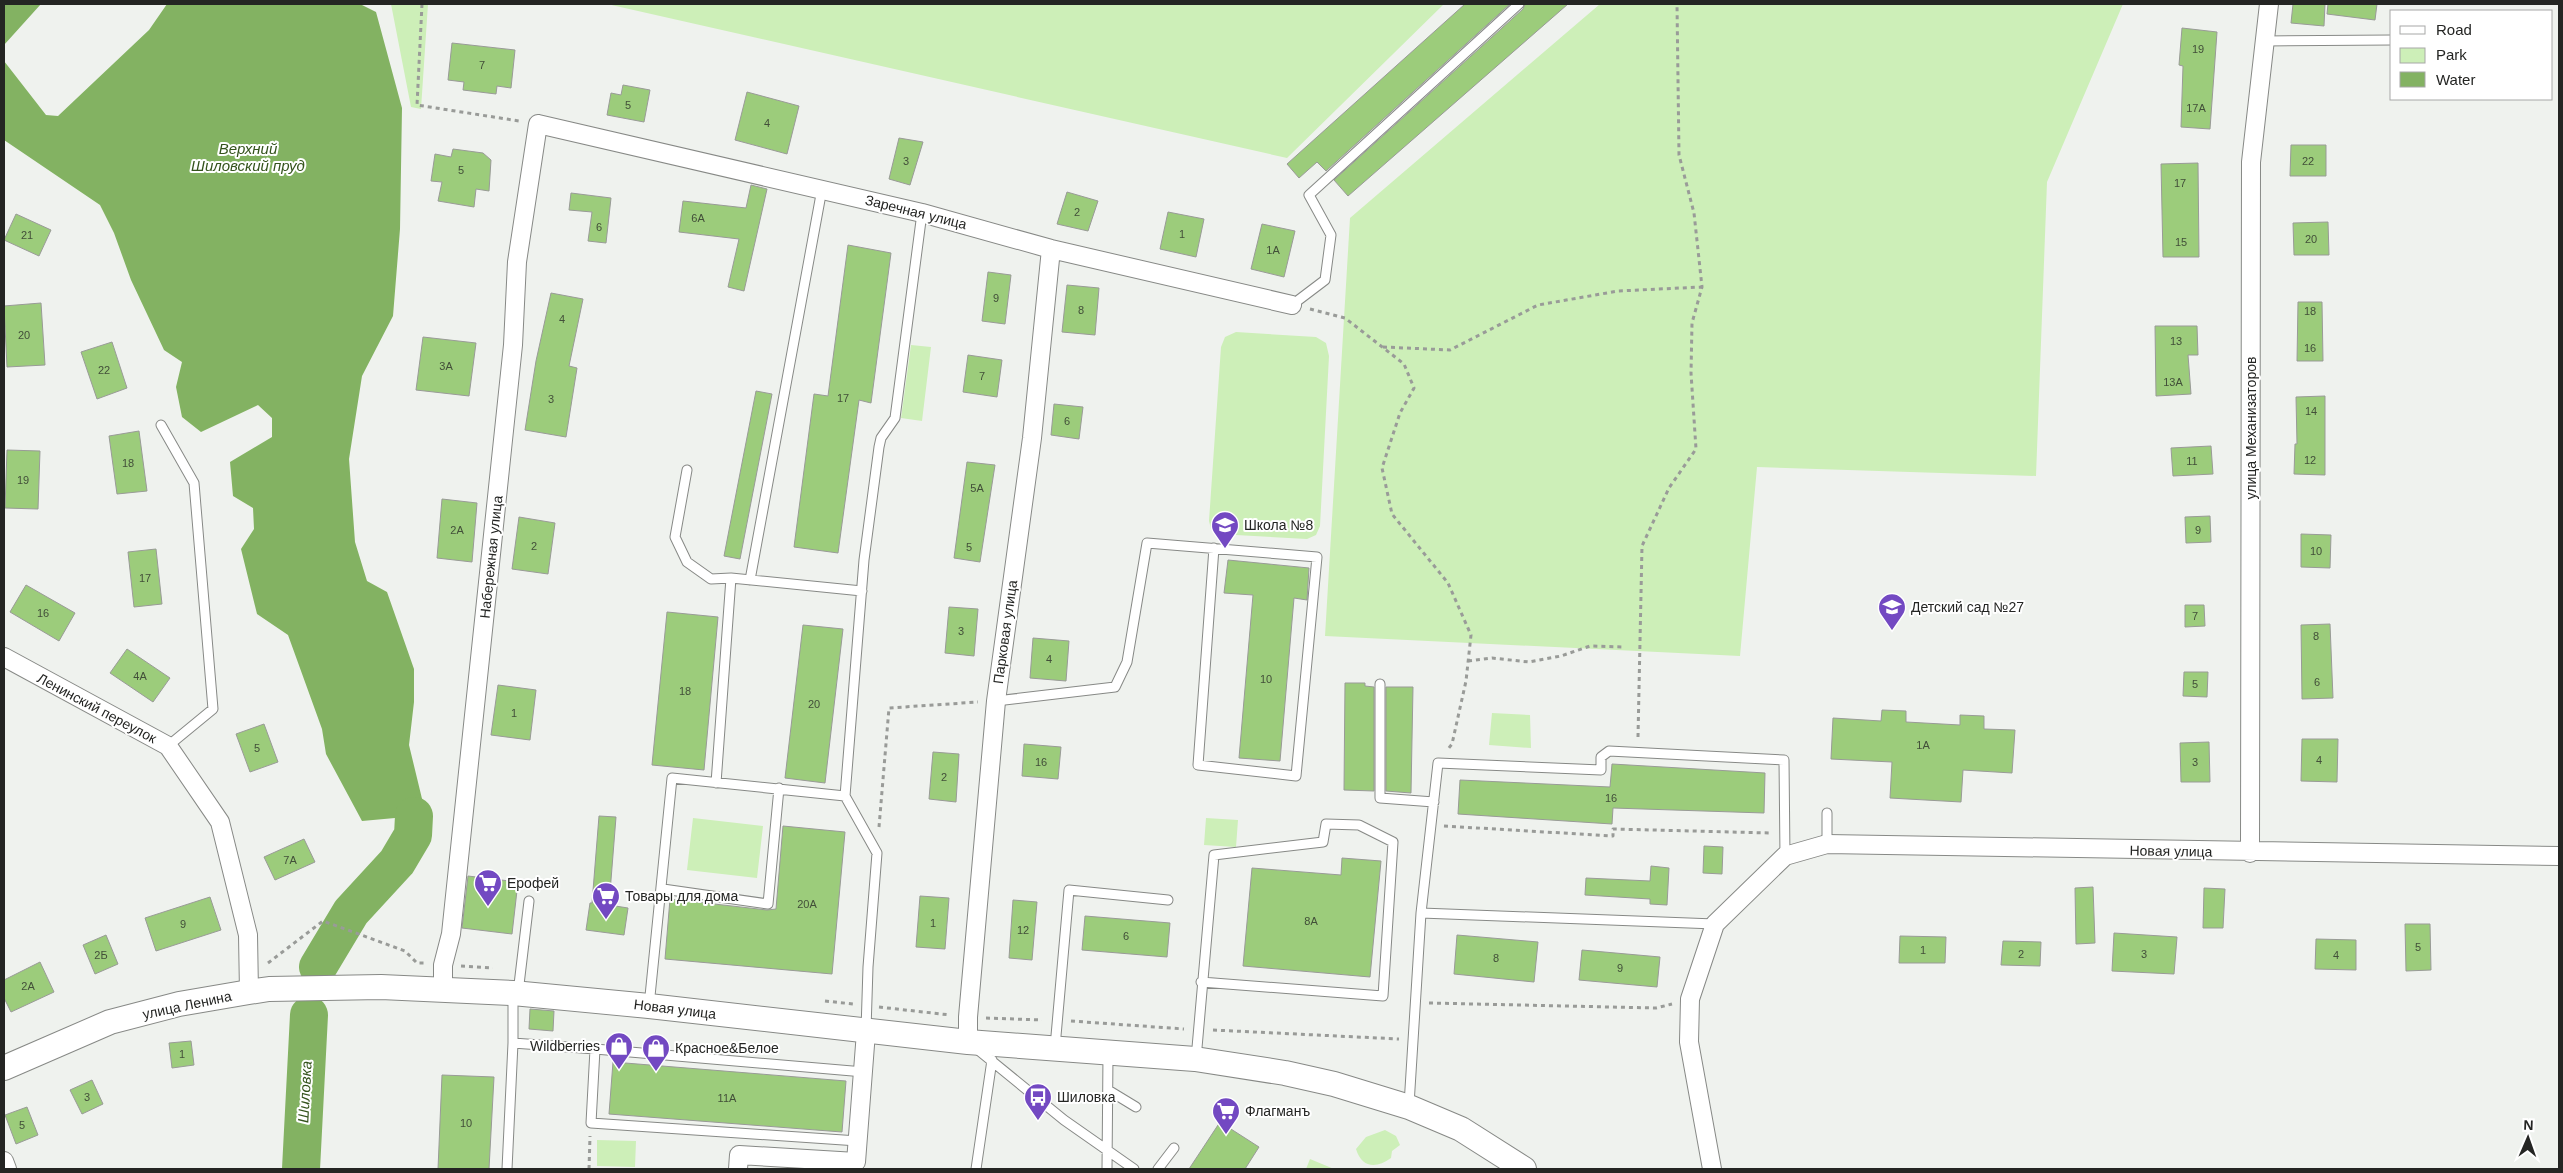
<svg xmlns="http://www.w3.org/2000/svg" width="2563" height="1173" viewBox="0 0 2563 1173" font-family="Arial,sans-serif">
	<rect width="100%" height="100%" fill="#eff2ee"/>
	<!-- green -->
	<path fill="#cdefb8" d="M391,4H428L421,109L411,107Z
		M607,4H1444L1287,158Z
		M1600,4H2123L2047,182L2036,476L1757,467L1740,656L1325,636L1350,218Z
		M1236,332L1316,337L1326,343L1329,356L1320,526L1316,535L1307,539L1218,534L1211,529L1209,521L1221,347L1225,337Z
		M911,345L931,347L922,421L901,418Z
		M1492,713L1530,715L1531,748L1489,745Z
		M693,818L763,826L757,878L687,870Z
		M1206,818L1238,820L1236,847L1204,845Z
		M1385,1130L1396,1136L1400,1145L1392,1151L1391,1158C1376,1169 1362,1168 1356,1149L1366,1137Z
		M597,1140L636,1141L635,1167L597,1166Z
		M1310,1159L1334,1169H1306Z"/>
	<!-- water -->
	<path fill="#83b262" d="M4,4H41L4,45Z
		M167,4H360L376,12L402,108L400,229L393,316L362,376L349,459L355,542L367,581L387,592L414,669V702L409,745L424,807L417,857L397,862L404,834L395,818L362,821L326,754L322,729L288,635L257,614L241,549L254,529L253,508L233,496L230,462L272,437V418L258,405L201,432L182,417L176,387L182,362L164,350L131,280L114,233L100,205L4,140V61L46,115L58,116L149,30Z"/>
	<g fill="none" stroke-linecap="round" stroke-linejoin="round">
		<!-- river -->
		<path stroke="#83b262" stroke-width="38" d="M318,967L351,912L397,862L413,835L414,816
			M301,1169L309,1015"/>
	</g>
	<!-- building -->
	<path fill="#9ccc7b" stroke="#999b97" d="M1465,4H1510L1326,171L1317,162L1299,178L1287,164Z
		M1525,4H1568L1348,196L1334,180L1523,9Z
		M2293,4H2325L2324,26L2291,23Z
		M2328,4H2377L2375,20L2327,14Z
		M2182,28L2217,32L2210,129L2181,127L2183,66L2179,65Z
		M452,43L515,50L511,88L497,86L496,94L463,90L464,82L448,80Z
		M623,85L650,90L644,122L607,115L611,93L621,95Z
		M747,92L799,106L787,154L735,140Z
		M899,138L923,142L910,185L889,179Z
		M2291,145H2326V176H2290Z
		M453,149L483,153L491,160L489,191L476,189L474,207L438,201L442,182L431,181L435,154L451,157Z
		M2198,163L2199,257H2163L2161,164Z
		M751,185L767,189L744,291L728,287L739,239L679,232L683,201L746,208Z
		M1067,192L1098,201L1088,231L1057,224Z
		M571,193L611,198L606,243L588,241L592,212L569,210Z
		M1168,212L1204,219L1196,257L1160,249Z
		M16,214L51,230L39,256L4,240Z
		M2328,222L2329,255H2294L2293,223Z
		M1262,224L1295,231L1284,277L1251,269Z
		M848,245L891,253L871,403L859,400L838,553L794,547L814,394L828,396Z
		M988,272L1011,275L1005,324L982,321Z
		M1067,285L1099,288L1095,335L1062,332Z
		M551,293L583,299L569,366L577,368L566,437L525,430L536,361Z
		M2298,302H2322L2323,361H2297Z
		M41,303L45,365L7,367L4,306Z
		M2155,326H2197L2198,355H2188L2191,394L2156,396Z
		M423,337L476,343L469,396L416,390Z
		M112,342L127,388L97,399L81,352Z
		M968,355L1002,360L997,397L963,392Z
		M756,391L772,394L740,559L724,556Z
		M2325,396V475L2294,474L2295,444H2297L2296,397Z
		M1054,404L1083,407L1079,439L1051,435Z
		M139,431L147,491L117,494L109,436Z
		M2211,446L2213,474L2173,476L2171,448Z
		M7,450L40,451L38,509L5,508Z
		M967,462L995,465L980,562L954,558Z
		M442,499L477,503L472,562L437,558Z
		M2210,516L2211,542L2186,543L2185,517Z
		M519,517L555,523L548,574L512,569Z
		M2301,534L2331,535L2330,568L2301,567Z
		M156,549L162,604L134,607L128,552Z
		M1228,560L1309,568L1307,600L1294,598L1280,761L1239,758L1253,595L1224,593Z
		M26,585L75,613L59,641L10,612Z
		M2185,605H2204L2205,626L2185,627Z
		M949,607L978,609L974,656L945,653Z
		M667,612L718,617L704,770L652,765Z
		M2330,624L2333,698L2302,699L2301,625Z
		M803,625L843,629L825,783L785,778Z
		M1033,638L1069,641L1066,681L1030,678Z
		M127,649L170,678L153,702L110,673Z
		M2184,672H2208L2207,697L2183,696Z
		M1345,683H1365V686L1374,687V791L1344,790Z
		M498,685L536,690L530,740L491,735Z
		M1386,687H1413L1411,793L1386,791Z
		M1882,710L1906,711V722L1960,725V715L1984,716V729L2015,730L2012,773L1963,770L1961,802L1890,798L1892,762L1831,759L1833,718L1881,721Z
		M264,724L278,762L250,772L236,734Z
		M2302,739H2338L2337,782L2301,781Z
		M2209,742L2210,782H2181L2180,743Z
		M1024,744L1061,747L1058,779L1022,776Z
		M933,752L959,754L956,802L929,799Z
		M1612,764L1765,773L1764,813L1613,808L1612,824L1458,814L1460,780L1610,787Z
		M599,816L616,817L609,905L628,908L624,935L586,930L590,903H592Z
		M783,826L845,832L832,974L665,959L670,899L767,910L776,909Z
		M304,839L315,862L275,880L264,857Z
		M1704,846L1723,847L1722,874L1703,873Z
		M1342,858L1381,861L1370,977L1243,966L1252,868L1341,875Z
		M1651,866L1669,868L1667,905L1650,904V899L1585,895L1586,878L1650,881Z
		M468,876L518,882L512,934L462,928Z
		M2093,887L2095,943L2076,944L2075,888Z
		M2204,888L2225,889L2223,928H2203Z
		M920,896L949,898L945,949L916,947Z
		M210,897L221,930L156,951L145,918Z
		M1013,900L1037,902L1032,960L1009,958Z
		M1085,916L1170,923L1167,957L1082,950Z
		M2405,924H2430L2431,970L2406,971Z
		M2114,933L2177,937L2174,974L2112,971Z
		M106,935L118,964L95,974L83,945Z
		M1457,935L1538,942L1534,982L1454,974Z
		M1900,936L1946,937L1945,963H1899Z
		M2316,939L2356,940V970L2315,969Z
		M2003,941L2041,942L2040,966L2001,965Z
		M1582,950L1660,957L1657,987L1579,980Z
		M40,962L54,992L11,1012L4,998V980Z
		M530,1009L554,1011L553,1031L529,1029Z
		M191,1041L194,1065L172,1068L169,1043Z
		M613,1062L846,1081L842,1132L609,1114Z
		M442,1075L494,1077L489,1169H438Z
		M92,1080L103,1104L82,1114L70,1090Z
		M27,1107L38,1135L16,1144L5,1115Z
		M1220,1122L1259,1147L1245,1169H1189Z"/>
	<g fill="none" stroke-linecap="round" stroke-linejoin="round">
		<!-- lane casing -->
		<g stroke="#878986" stroke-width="11">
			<path id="lane" d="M2264,41L2392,40
				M1292,305L1325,280L1331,235L1309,195L1519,4
				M161,425L194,483L213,709L168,746
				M687,470L675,537L687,562L711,579L731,578L862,591
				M750,580L822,189
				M1380,684V798L1434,802
				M996,701L1115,687L1127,662L1147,543L1317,557L1296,776L1198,765L1214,548
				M716,783L731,578
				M1827,813V844
				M663,889L768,904L779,788
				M1421,913L1715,924
				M518,993L529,901
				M649,1006L672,778L845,796
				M866,1030L868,967L877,853L845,796L864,560L879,447L881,438L895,418L922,213
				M513,1043L595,1049L591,1123L858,1141
				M1055,1047L1069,890L1168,900
				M595,1049L864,1072
				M977,1049L1064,1120L1134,1169
				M1196,1059L1214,855L1323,842L1326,824L1359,825L1393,842L1383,996L1201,982
				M1108,1090L1136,1107
				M1409,1105L1421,913L1438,763L1601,770V757L1609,751L1784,760L1785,856
				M507,1169L513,1043V995
				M976,1169L992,1060
				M1107,1169L1108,1055
				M1158,1169L1174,1148"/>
		</g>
		<!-- street casing -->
		<g stroke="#878986" stroke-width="20">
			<path id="street" d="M4,657L168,746L220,822L248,935L249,992
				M2250,853L2251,162L2269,4
				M443,990V965L451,934L513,345L517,262L538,124L922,213L1051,249L1292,305
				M968,1042V1017L996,701L1032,438L1051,249
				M4,1161L7,1169
				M738,1169L739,1155L856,1162L866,1032
				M1712,1169L1689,1042L1690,999L1715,924L1785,856L1827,844L2559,856"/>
		</g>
		<!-- secondary casing -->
		<g stroke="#878986" stroke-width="26">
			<path id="secondary" d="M4,1068L110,1022L179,1004L249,992L269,989L381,987L513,993L649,1006L968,1042L1195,1059L1285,1073L1334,1084L1409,1107L1461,1129L1524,1169"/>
		</g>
		<!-- path -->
		<path stroke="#999b98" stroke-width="3" stroke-dasharray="4 4" stroke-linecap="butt" d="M422,4L417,105L519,121
			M1310,309L1345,318L1404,364L1414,388L1400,413L1382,468L1392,514L1448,583L1471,635L1466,681L1452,744L1448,749
			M1383,347L1450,350L1538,305L1618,291L1702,287
			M1468,661L1492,658L1529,662L1561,656L1590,646L1622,647
			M1638,737L1642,546L1669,488L1696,449L1691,373L1692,323L1702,287L1694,213L1679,155L1677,4
			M1444,826L1613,836V829L1771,833
			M879,827L889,708L978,702
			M268,963L323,921L405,951L417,963H425
			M461,966L493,968
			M825,1001L853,1004
			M1429,1003L1656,1008L1672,1004
			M879,1007L950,1015
			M986,1018L1042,1020
			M1071,1021L1184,1029
			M1213,1030L1399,1039
			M589,1169L590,1136"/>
		<!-- lane -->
		<use href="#lane" stroke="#fff" stroke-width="9"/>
		<!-- street -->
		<use href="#street" stroke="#fff" stroke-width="18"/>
		<!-- secondary -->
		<use href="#secondary" stroke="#fff" stroke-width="24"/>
	</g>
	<!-- icons -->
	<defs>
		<g id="school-pin" transform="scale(1.4375)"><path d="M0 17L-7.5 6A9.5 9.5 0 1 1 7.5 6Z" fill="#7349c2" stroke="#fff"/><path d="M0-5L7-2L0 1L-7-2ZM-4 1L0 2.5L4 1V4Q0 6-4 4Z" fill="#fff"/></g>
		<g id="supermarket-pin" transform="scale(1.4375)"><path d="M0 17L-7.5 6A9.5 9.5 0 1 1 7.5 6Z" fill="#7349c2" stroke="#fff"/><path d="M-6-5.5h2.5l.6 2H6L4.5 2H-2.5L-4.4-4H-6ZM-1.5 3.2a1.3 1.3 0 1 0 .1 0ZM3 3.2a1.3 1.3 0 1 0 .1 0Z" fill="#fff"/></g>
		<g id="shop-pin" transform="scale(1.4375)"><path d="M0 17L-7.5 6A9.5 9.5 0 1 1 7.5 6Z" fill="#7349c2" stroke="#fff"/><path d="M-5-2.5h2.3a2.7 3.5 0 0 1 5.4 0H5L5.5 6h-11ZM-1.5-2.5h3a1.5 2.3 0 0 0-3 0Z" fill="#fff"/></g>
		<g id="bus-pin" transform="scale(1.4375)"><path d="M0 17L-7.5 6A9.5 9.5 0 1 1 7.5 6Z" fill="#7349c2" stroke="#fff"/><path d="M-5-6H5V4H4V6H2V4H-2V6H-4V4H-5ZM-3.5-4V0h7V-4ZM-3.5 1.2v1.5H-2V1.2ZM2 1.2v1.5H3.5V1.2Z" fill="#fff"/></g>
	</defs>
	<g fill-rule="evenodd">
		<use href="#school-pin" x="1225" y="525"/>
		<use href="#school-pin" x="1892" y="607"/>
		<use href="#supermarket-pin" x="488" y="883"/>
		<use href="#supermarket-pin" x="606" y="896"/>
		<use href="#shop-pin" x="619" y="1046"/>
		<use href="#shop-pin" x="656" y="1048"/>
		<use href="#bus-pin" x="1038" y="1097"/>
		<use href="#supermarket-pin" x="1226" y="1111"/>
	</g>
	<g text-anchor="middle" stroke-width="4" stroke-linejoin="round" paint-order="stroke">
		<!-- number labels -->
		<g font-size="11" fill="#424f39">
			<text x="2198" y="53">19</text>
			<text x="482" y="69">7</text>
			<text x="628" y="109">5</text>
			<text x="2196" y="112">17А</text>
			<text x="767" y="127">4</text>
			<text x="906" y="165">3</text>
			<text x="2308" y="165">22</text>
			<text x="461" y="174">5</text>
			<text x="2180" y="187">17</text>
			<text x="1077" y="216">2</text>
			<text x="698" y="222">6А</text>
			<text x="599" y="231">6</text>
			<text x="1182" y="238">1</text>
			<text x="27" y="239">21</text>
			<text x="2311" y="243">20</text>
			<text x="2181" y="246">15</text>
			<text x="1273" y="254">1А</text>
			<text x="996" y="302">9</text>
			<text x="1081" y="314">8</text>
			<text x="2310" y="315">18</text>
			<text x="562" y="323">4</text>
			<text x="24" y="339">20</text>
			<text x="2176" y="345">13</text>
			<text x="2310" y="352">16</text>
			<text x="446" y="370">3А</text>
			<text x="104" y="374">22</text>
			<text x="982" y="380">7</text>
			<text x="2173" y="386">13А</text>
			<text x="843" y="402">17</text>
			<text x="551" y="403">3</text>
			<text x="2311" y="415">14</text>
			<text x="1067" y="425">6</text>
			<text x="2310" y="464">12</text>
			<text x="2192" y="465">11</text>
			<text x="128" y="467">18</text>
			<text x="23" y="484">19</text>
			<text x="977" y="492">5А</text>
			<text x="457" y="534">2А</text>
			<text x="2198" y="534">9</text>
			<text x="534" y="550">2</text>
			<text x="969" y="551">5</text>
			<text x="2316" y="555">10</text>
			<text x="145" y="582">17</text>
			<text x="43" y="617">16</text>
			<text x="2195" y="620">7</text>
			<text x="961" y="635">3</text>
			<text x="2316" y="640">8</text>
			<text x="1049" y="663">4</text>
			<text x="140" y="680">4А</text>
			<text x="1266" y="683">10</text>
			<text x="2317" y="686">6</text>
			<text x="2195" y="688">5</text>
			<text x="685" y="695">18</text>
			<text x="814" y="708">20</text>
			<text x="514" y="717">1</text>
			<text x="1923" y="749">1А</text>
			<text x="257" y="752">5</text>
			<text x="2319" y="764">4</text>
			<text x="1041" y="766">16</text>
			<text x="2195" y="766">3</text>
			<text x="944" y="781">2</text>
			<text x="1611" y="802">16</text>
			<text x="290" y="864">7А</text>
			<text x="807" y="908">20А</text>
			<text x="1311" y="925">8А</text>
			<text x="933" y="927">1</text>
			<text x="183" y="928">9</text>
			<text x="1023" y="934">12</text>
			<text x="1126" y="940">6</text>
			<text x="2418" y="951">5</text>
			<text x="1923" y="954">1</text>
			<text x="2021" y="958">2</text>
			<text x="2144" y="958">3</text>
			<text x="101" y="959">2Б</text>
			<text x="2336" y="959">4</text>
			<text x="1496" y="962">8</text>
			<text x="1620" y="972">9</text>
			<text x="28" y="990">2А</text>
			<text x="182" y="1058">1</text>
			<text x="87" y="1101">3</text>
			<text x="727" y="1102">11А</text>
			<text x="466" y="1127">10</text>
			<text x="22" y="1129">5</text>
		</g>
		<!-- street labels -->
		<g font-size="14" fill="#242523" stroke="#fff">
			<text transform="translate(916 212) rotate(14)" y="5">Заречная улица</text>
			<text transform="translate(2251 428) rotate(-90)" y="5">улица Механизаторов</text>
			<text transform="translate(491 557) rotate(-84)" y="5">Набережная улица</text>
			<text transform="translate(1005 632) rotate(-82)" y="5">Парковая улица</text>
			<text transform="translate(97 708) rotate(28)" y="5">Ленинский переулок</text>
			<text transform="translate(2171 851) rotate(1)" y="5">Новая улица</text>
			<text transform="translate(187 1005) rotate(-12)" y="5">улица Ленина</text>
			<text transform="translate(675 1009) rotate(7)" y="5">Новая улица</text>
		</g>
		<!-- poi labels -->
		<g font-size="14" fill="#242523" stroke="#fff" text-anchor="start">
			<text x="1244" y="530">Школа №8</text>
			<text x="1911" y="612">Детский сад №27</text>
			<text x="507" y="888">Ерофей</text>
			<text x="625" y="901">Товары для дома</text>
			<text x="600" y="1051" text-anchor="end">Wildberries</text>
			<text x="675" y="1053">Красное&amp;Белое</text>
			<text x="1057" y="1102">Шиловка</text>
			<text x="1245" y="1116">Флагманъ</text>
		</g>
		<!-- water labels -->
		<g font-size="15" font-style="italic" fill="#34531c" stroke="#fff">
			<text x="248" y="154">Верхний<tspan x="248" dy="17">Шиловский пруд</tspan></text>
			<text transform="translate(305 1092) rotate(-87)" y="5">Шиловка</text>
		</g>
	</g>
	<!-- border -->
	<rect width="2563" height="1173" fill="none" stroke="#242523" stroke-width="10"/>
	<!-- legend -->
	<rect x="2390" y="10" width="162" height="90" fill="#ffffff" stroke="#a7a8a7"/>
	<rect x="2400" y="26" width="25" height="8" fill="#ffffff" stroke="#a7a8a7"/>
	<text x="2436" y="35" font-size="15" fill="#242523">Road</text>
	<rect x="2400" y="48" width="25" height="15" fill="#cdefb8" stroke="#a7a8a7"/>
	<text x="2436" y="60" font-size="15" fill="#242523">Park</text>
	<rect x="2400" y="72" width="25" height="15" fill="#83b262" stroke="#a7a8a7"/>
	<text x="2436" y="85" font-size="15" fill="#242523">Water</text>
	<!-- north arrow -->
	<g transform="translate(2528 1138) rotate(2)" stroke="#ffffff" stroke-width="4" paint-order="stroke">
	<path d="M0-4L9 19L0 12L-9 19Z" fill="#242523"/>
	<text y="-8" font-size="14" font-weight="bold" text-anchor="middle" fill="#242523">N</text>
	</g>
</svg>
